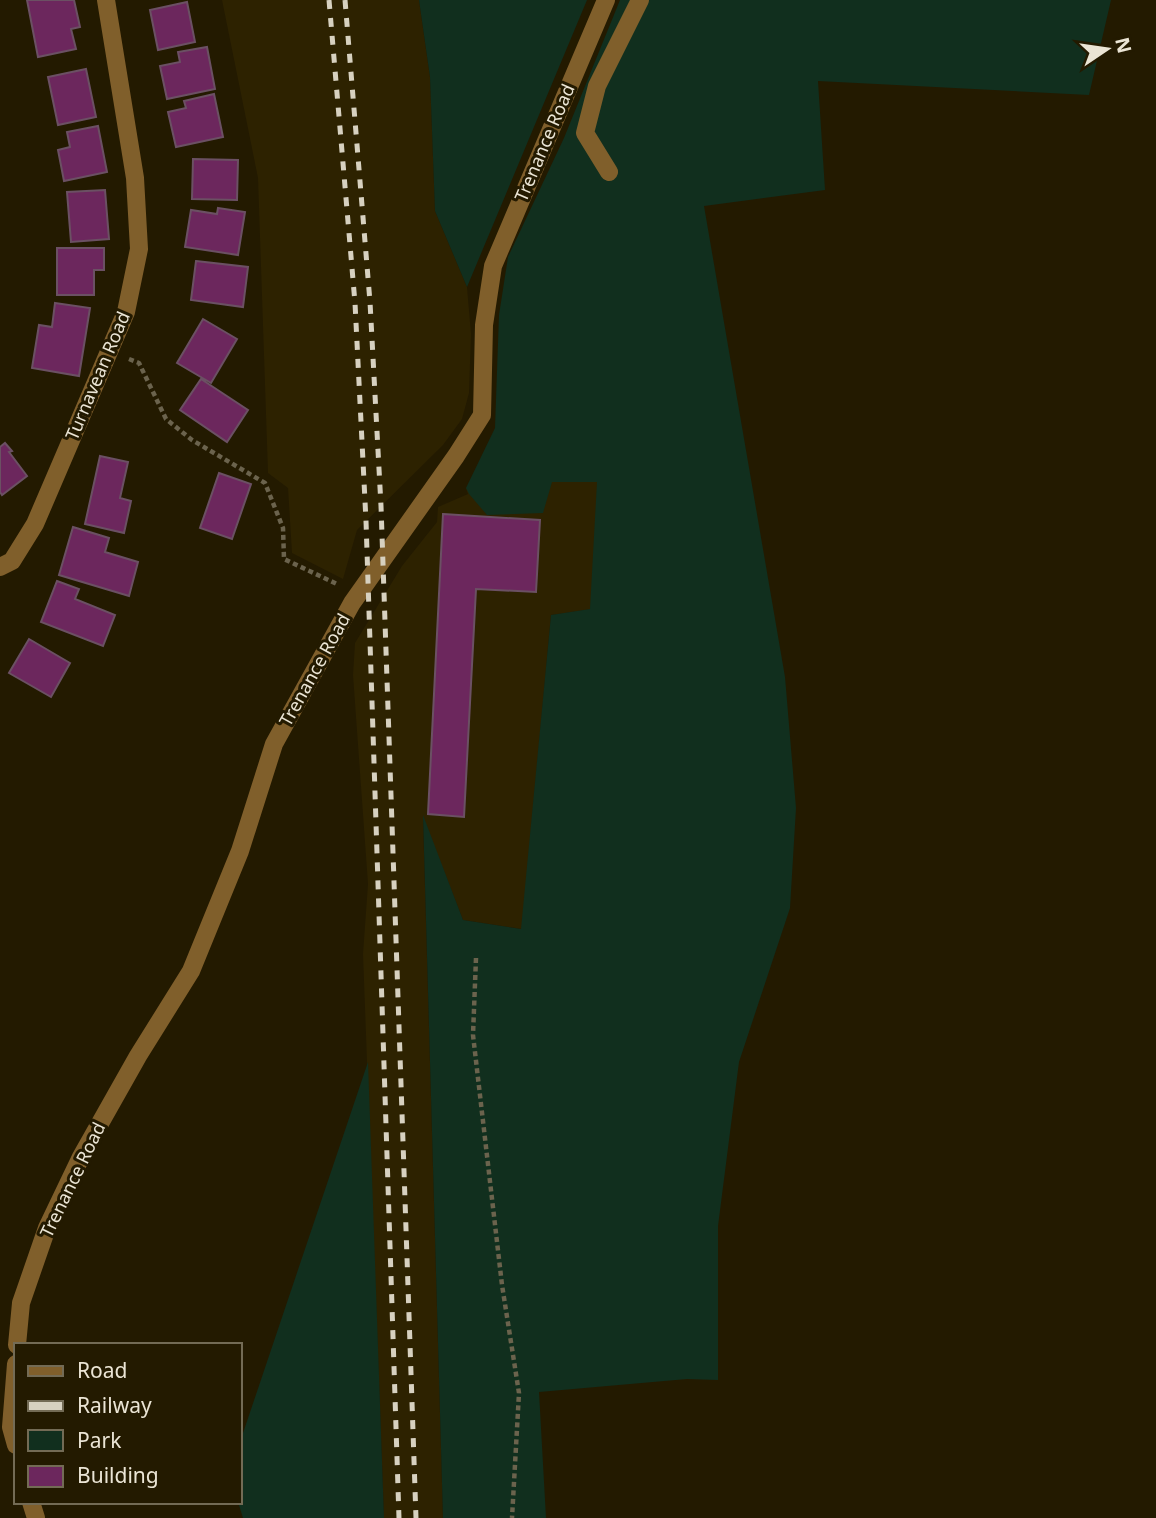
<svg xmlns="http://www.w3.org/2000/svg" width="1156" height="1518" viewBox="0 0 1156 1518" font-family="'Noto Sans',sans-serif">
	<rect width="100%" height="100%" fill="#231a00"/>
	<!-- built -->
	<path fill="#2d2200" d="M222,0H419L430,77L435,211L467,287L471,334L469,393L462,419L443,445L357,530L343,579L292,553L288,488L268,473L258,178Z
		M595,405L613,606L551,615L522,929L463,920L423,818L443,1518H384L363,954L368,884L353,675L355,643L402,566L437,522L438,507L468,494L466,488L484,473Z"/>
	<!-- green -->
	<path fill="#112f1e" d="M419,0H587L467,287L435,211L430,77Z
		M620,0H1111L1089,95L818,81L825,190L704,206L785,677L796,808L790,908L739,1062L718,1226V1380L687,1379L539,1392L546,1518H443L423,815L463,920L521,929L551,615L590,609L597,482H552L543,513L487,515L469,494L466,488L495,428L499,315L508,257L564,138Z
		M368,1062L384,1518H243L238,1502L240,1442Z"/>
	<!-- building -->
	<path fill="#6c275d" stroke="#6b5063" stroke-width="2" d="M27,0H74L80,27L71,29L76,49L38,57Z
		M187,2L195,42L158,50L150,10Z
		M207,47L215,89L167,99L160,66L180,62L178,52Z
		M86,69L96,117L58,125L48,77Z
		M214,94L223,137L176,147L168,112L186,108L184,101Z
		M98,126L107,172L64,181L58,150L70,147L67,132Z
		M193,159L238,160L237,200L192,199Z
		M105,190L109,239L71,242L67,192Z
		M218,208L245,212L238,255L185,247L191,210L217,214Z
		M57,248H104V270H94V295H57Z
		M196,261L248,267L243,307L191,300Z
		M55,303L90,308L79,376L32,368L39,325L52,327Z
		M203,319L237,339L211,383L177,363Z
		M201,379L248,410L227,442L180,410Z
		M5,443L12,451L9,452L27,476L2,495L0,492V447Z
		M100,456L128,462L120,498L131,501L124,533L85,524Z
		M219,473L251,484L232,539L200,528Z
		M443,514L540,520L536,592L476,589L464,817L428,814Z
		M73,527L109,538L105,552L138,562L129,596L59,575Z
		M57,581L79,589L75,599L115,615L103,646L41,622Z
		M29,639L70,663L51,697L9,673Z"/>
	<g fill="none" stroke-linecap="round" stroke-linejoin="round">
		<!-- path -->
		<path stroke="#6b634d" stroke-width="4.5" stroke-dasharray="5 3.5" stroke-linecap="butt" d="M129,359L139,363L166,419L192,440L265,483L283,528L284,559L339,585
			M476,958L473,1035L502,1285L519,1393L512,1518"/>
		<!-- minor -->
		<path stroke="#805f2b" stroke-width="18" d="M609,172L585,133L597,86L640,0
			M0,567L12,561L35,524L126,312L139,249L135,178L106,0
			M17,1345L21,1303L47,1228L81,1157L138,1056L191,971L240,851L274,744L352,603L456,456L482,415L484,325L493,266L606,0
			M16,1364L11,1427L16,1445
			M31,1502L36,1518"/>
		<!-- rail -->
		<path stroke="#d7d1c0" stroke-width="5" stroke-dasharray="9 9" stroke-linecap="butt" d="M329,0L355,303L366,521L399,1518
			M345,0L370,302L381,506L416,1518"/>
	</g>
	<g text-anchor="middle" stroke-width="6" stroke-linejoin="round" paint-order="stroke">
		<!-- street labels -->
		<g font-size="18" fill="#ebe5d5" stroke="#231a00">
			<text transform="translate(545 143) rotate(-67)" y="6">Trenance Road</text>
			<text transform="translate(98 376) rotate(-67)" y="6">Turnavean Road</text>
			<text transform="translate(315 670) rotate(-61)" y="6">Trenance Road</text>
			<text transform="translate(73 1180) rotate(-64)" y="6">Trenance Road</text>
		</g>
	</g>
	<!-- legend -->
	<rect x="14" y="1343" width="228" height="161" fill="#231a00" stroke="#736b55" stroke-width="2"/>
	<rect x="28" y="1366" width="35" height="10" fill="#805f2b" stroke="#736b55" stroke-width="2"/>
	<text x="77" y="1378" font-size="21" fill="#ebe5d5">Road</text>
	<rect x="28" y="1401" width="35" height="10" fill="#d7d1c0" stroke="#736b55" stroke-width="2"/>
	<text x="77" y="1413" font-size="21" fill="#ebe5d5">Railway</text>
	<rect x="28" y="1430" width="35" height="21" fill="#112f1e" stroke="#736b55" stroke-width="2"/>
	<text x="77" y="1448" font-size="21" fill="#ebe5d5">Park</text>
	<rect x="28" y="1466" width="35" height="21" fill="#6c275d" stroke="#736b55" stroke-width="2"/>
	<text x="77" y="1483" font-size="21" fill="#ebe5d5">Building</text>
	<!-- north arrow -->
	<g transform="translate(1107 49) rotate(77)" stroke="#231a00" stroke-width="5" paint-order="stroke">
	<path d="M0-5L12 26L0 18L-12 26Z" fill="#ebe5d5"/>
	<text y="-10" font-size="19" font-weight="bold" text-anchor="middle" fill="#ebe5d5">N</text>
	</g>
</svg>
